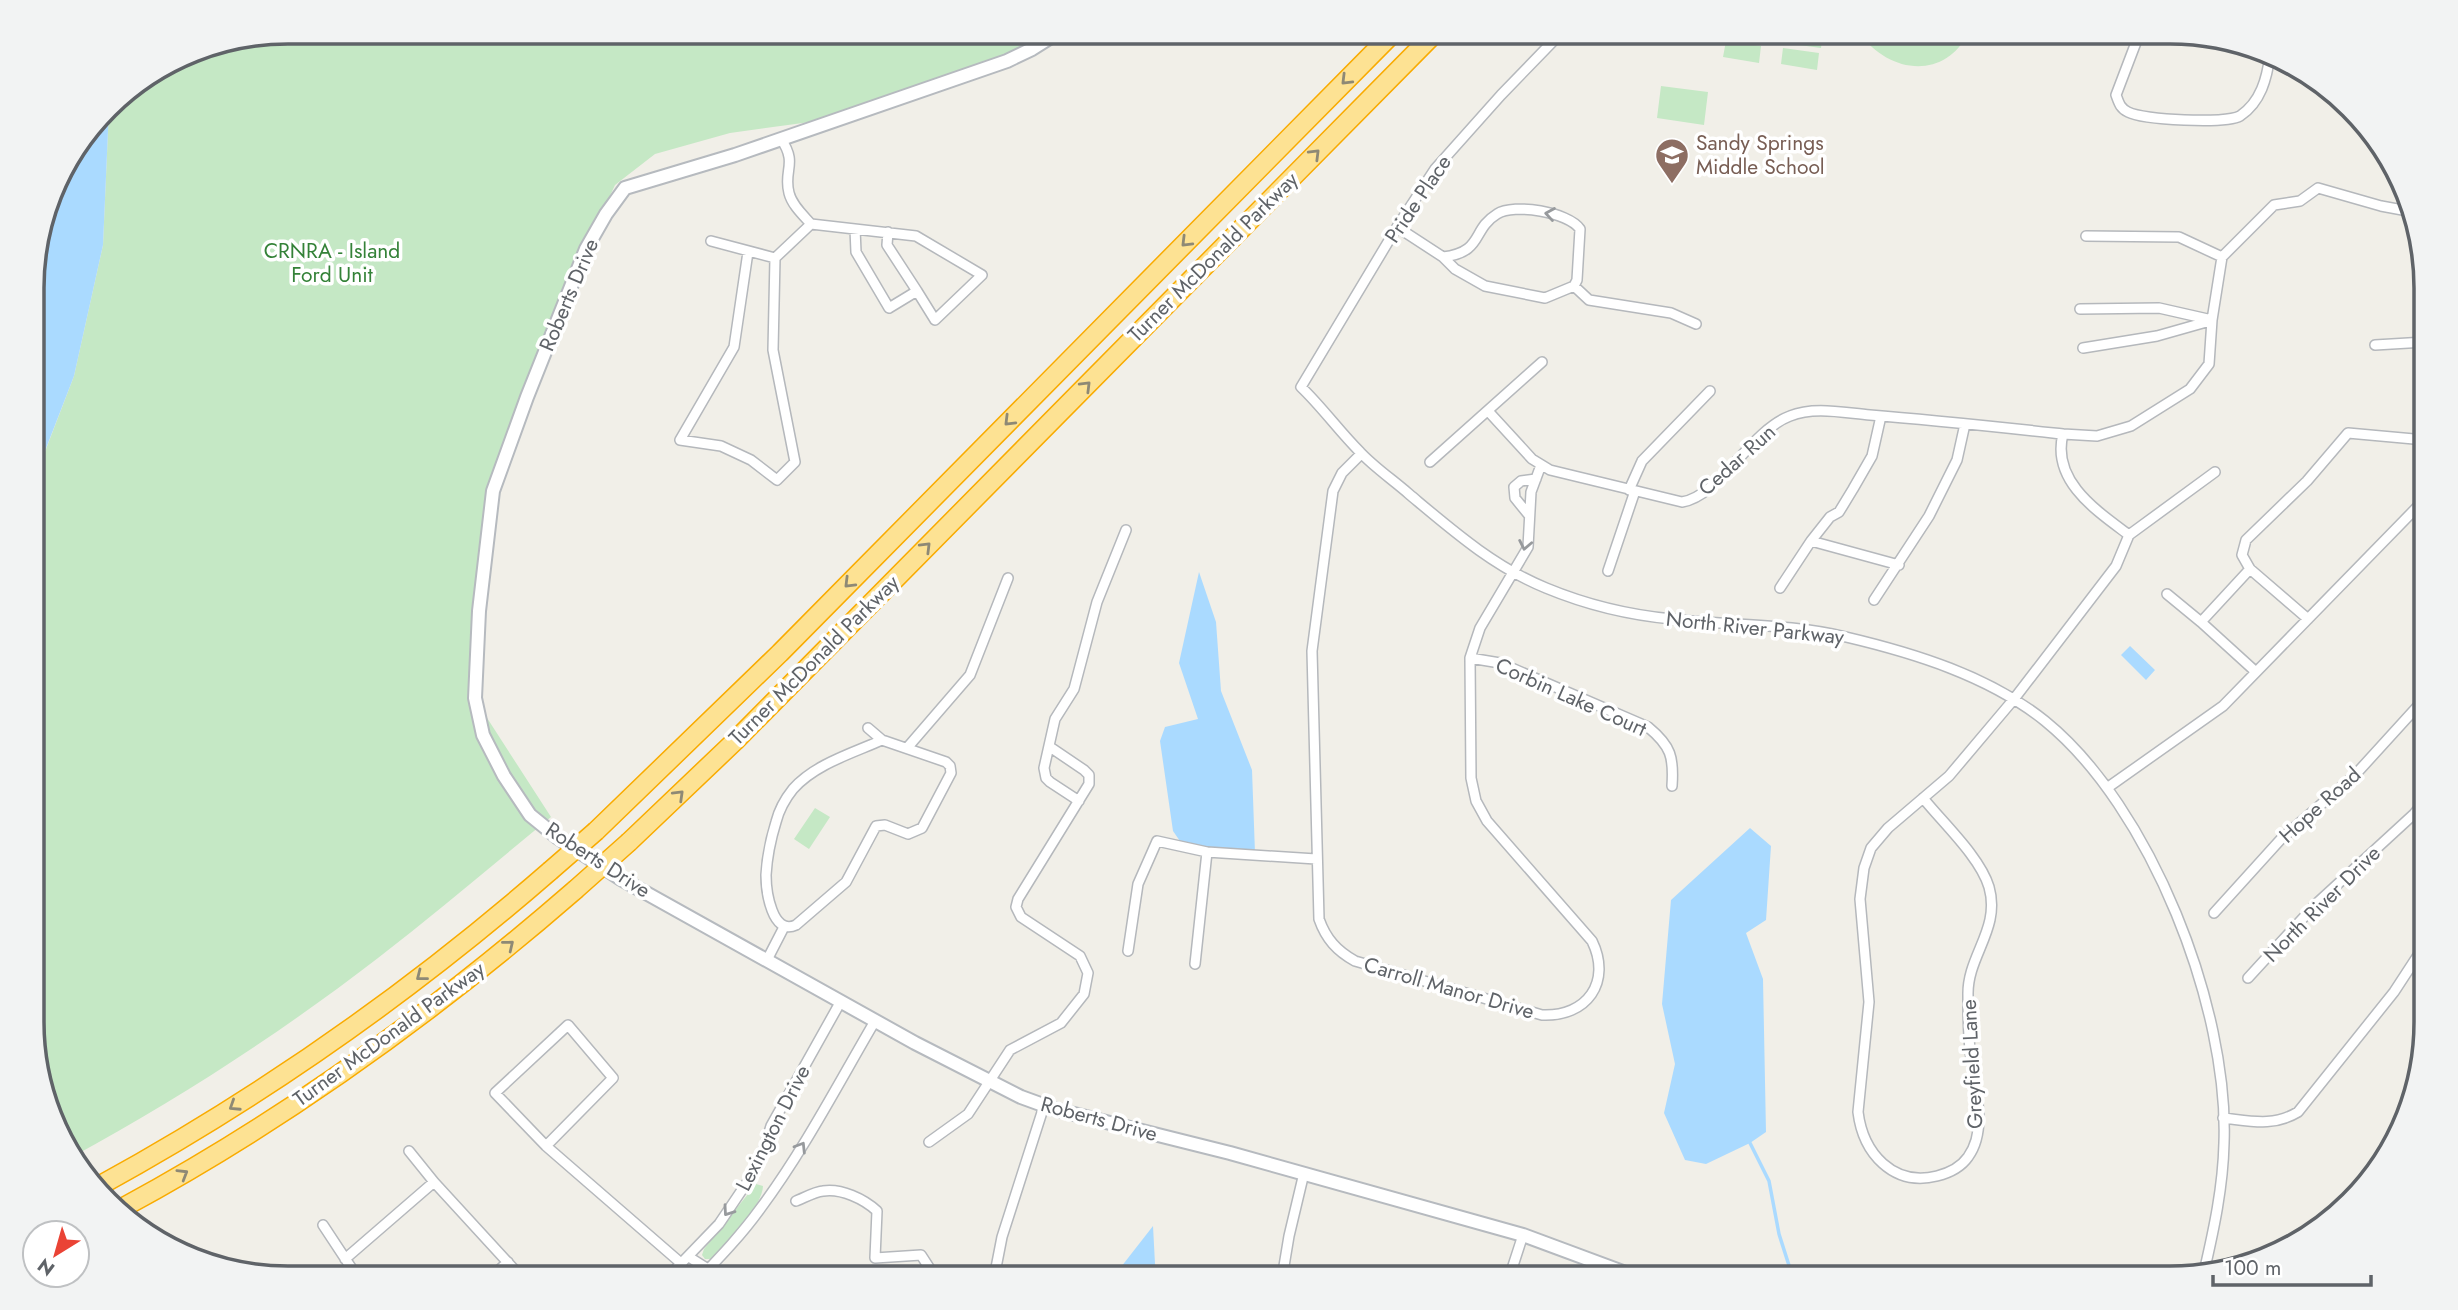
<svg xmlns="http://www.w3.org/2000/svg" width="2458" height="1310" viewBox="0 0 2458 1310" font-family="Jost,sans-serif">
	<rect width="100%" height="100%" fill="#f1efe8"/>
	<!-- green -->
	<path fill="#c5e8c5" d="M288,32H1060L1053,38L847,117L730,133L655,154L615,185L588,243L487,505L469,690L551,817C494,864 437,912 378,958C282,1032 179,1099 72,1157L34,1056L33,483L74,376L103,245L109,108L119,95L190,51Z
		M1786,32H1823L1821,48L1785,43Z
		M1859,32H1969C1944,82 1887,73 1859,32Z
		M1726,41L1761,46L1759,63L1723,57Z
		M1783,48L1819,53L1817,70L1781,64Z
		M1661,86L1708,92L1704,125L1657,118Z
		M815,808L830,817L809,849L794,839Z
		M756,1184L763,1186C763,1205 726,1246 712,1259H705L702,1255L704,1249Z"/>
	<!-- water -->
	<path fill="#aadaff" d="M109,108L103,245L74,376L33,482L32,271L58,174Z
		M1199,572L1216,622L1221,691L1252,770L1255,853L1182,844L1173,831L1160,741L1165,727L1198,719L1179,663Z
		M2130,646L2155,670L2146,680L2121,655Z
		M1750,828L1771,846L1766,920L1746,933L1763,979L1766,1132L1750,1143L1706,1164L1685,1160L1664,1113L1675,1064L1662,1004L1671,900Z
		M1153,1226L1155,1264L1163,1278H1114V1276Z"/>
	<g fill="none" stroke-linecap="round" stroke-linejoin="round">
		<!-- stream -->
		<path stroke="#aadaff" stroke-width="3.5" d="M1750,1143L1769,1181L1779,1234L1793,1278"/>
		<!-- street casing -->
		<g stroke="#b5b8bc" stroke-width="12">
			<path id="street" d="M1562,32L1501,95L1435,169L1397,227L1301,387C1322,407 1339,431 1360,452C1374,467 1393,480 1409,494C1452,530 1494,567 1546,588C1587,605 1629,615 1672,619C1730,626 1789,623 1846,637C1914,653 1989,676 2045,721C2151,807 2229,1008 2224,1143C2223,1187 2214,1229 2204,1272
				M2140,32L2116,95C2119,103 2120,108 2128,112C2143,120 2226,124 2240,116C2261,102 2267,78 2270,55
				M781,139C798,164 783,170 789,193C792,205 803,215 811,224L916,236L982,275L935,320L917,291
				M1397,227L1443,257L1455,269L1485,286L1545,298L1574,286L1577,280L1580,229C1568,212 1514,203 1497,214C1471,230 1484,252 1443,257
				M855,229L856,252L889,308L917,291L887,245L888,232
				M2086,236L2179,237L2222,257
				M711,241L775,258
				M748,252L734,347L680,440L721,446L751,460L777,480L795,462L773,350L775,258L811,224
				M1574,286L1589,300L1671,313L1696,324
				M2080,309L2159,308L2212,320
				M2375,345L2425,342
				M2083,348L2157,336L2210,321
				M1488,411L1532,459L1550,470L1682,502C1720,496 1750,431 1790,416C1814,406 1845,413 1870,415C1934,420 1998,427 2063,434
				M1361,454L1342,473L1333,491L1312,651L1319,919C1326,939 1337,951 1355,961L1542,1015C1587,1017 1612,982 1592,941L1487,821L1476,801L1471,778L1470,658L1480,628L1528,547L1531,492L1541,465
				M1430,462L1542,362
				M1629,490L1642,461L1710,391
				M1528,514L1515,498L1514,487L1521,481L1536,479
				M2129,535C2097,511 2051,481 2063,434L2097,436L2131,426L2190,389L2209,364L2212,320L2222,257L2274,205L2300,201L2318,188L2381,206L2408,211
				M1811,541L1899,565
				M1608,571L1635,491
				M1780,588L1811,541L1830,517L1839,512L1853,489L1872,456L1881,416
				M2167,594L2201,622L2256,672
				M1874,600L1929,516L1957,460L1965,424
				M2308,619L2250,569L2242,555L2246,540L2307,481L2348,433L2425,440
				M2201,622L2250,569
				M1470,658L1500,663L1648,727C1671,746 1674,757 1672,786
				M868,728L882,740L946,762L950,766L951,773L922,828L908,834L885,825L876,826L846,882L796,925C772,936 766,891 766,875C767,858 771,838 776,822C779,810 785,799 793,789C815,764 853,753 882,740
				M907,748L970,675L1008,578
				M2107,788L2223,706L2425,499
				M1923,798C1943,823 1980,857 1989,887C2001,929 1967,956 1968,995C1968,1015 1968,1038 1971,1058C1975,1088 1988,1130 1968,1157C1961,1167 1949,1173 1937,1176C1893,1187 1863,1153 1858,1112L1869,1002L1860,899L1864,868L1871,848L1888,828L1949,776L2014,699L2116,566L2129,535L2215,472
				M1079,801L1050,782L1046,778L1044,768L1055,719L1074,689L1097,602L1126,530
				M2214,913L2281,839L2355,775L2426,697
				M1128,951L1138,884L1157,841L1207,852
				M767,960L784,927
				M1195,964L1207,852L1316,859
				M2248,978L2316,904L2414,814L2426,800
				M2223,1118C2251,1121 2273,1127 2298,1112L2394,992L2426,943
				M929,1142L968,1114L1010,1050L1061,1023L1084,994L1088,973L1080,956L1021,917L1016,907L1018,899L1089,784V775L1084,770L1050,747
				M546,1146L495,1093L568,1025L613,1078L546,1146L682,1264
				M409,1151L434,1182L522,1278
				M796,1201C804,1198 814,1192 823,1191C841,1188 864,1199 877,1211L875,1258L921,1255L932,1272V1278
				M323,1225L358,1278
				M689,1257L708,1269L716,1278
				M345,1259L434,1182
				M490,1278L508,1262
				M667,1278L719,1224L750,1178L761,1158L771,1126L841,1001
				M700,1278C721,1256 742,1234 760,1209C804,1150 838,1084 875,1021
				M994,1278L1002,1237L1044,1106
				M1282,1278L1289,1236L1304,1173
				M1509,1278L1523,1235"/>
		</g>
		<!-- secondary casing -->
		<g stroke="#b6babf" stroke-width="16">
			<path id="secondary" d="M1059,32L1032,49L1007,61L735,155L625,188L606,214L586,249L527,397L493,491L479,611L475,698L483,735L504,776L530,815L557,837L621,879L915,1043L1021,1097L1054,1109L1230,1153L1523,1235L1639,1278"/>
		</g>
		<!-- highway casing -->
		<g stroke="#f9ab00" stroke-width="21">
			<path id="highway" d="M596,831L780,653L1394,32
				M629,842L735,741L1436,32
				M99,1186C260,1098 411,992 550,871
				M124,1207C285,1120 437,1010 575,890"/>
		</g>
		<!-- street -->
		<use href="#street" stroke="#fff" stroke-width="9"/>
		<!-- secondary -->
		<use href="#secondary" stroke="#fff" stroke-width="12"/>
		<!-- highway -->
		<use href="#highway" stroke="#fde293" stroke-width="18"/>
		<!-- highway-bridge casing -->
		<g stroke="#f9ab00" stroke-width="21" stroke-linecap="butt">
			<path id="highway-bridge" d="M550,871L596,831
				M575,890L629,842"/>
		</g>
		<!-- highway-bridge -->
		<use href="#highway-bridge" stroke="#fde293" stroke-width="18"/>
	</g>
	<!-- one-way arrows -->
	<defs><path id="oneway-chevron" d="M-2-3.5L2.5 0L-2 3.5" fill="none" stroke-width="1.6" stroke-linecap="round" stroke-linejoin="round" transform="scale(1.75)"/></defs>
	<g stroke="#8e8975">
		<use href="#oneway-chevron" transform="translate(1346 80) rotate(135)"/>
		<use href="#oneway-chevron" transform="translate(1315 154) rotate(-45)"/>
		<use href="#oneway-chevron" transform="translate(1186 242) rotate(135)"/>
		<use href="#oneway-chevron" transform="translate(1086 386) rotate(-45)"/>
		<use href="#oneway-chevron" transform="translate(1009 421) rotate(135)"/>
		<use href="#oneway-chevron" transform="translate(926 547) rotate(-45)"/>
		<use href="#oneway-chevron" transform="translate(849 583) rotate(135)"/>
		<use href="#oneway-chevron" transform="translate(679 795) rotate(-44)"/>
		<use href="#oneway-chevron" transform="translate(509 945) rotate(-39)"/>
		<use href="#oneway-chevron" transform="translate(421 976) rotate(142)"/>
		<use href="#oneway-chevron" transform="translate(234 1106) rotate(147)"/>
		<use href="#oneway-chevron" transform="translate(183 1174) rotate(-31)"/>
	</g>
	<g stroke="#979a9d">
		<use href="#oneway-chevron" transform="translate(1550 214) rotate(-171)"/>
		<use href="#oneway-chevron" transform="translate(1525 545) rotate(101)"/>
		<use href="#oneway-chevron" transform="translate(801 1147) rotate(-58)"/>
		<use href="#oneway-chevron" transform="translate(728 1211) rotate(125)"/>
	</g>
	<!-- icons -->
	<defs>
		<g id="school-pin" transform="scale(1.75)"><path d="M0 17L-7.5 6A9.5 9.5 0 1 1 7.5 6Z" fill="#8d6e63" stroke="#fff"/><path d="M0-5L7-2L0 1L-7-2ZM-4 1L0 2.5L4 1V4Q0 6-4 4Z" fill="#fff"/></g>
	</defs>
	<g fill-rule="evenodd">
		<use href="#school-pin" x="1672" y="155"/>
	</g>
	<g text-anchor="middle" stroke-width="7" stroke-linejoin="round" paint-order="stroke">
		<!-- education labels -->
		<g font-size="21" fill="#785e54" stroke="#fff" text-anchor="start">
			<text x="1696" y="150">Sandy Springs<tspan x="1696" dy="24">Middle School</tspan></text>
		</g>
		<!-- street labels -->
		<g font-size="21" fill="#5f6368" stroke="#fff">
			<text transform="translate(1418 199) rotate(-56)" y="7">Pride Place</text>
			<text transform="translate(1213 257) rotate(-45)" y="7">Turner McDonald Parkway</text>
			<text transform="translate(569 295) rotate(-67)" y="7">Roberts Drive</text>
			<text transform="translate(1737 460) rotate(-42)" y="7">Cedar Run</text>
			<text transform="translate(1755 628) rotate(6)" y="7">North River Parkway</text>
			<text transform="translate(814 660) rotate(-45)" y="7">Turner McDonald Parkway</text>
			<text transform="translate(1571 697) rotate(24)" y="7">Corbin Lake Court</text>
			<text transform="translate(2320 805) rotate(-42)" y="7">Hope Road</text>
			<text transform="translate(598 860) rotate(33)" y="7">Roberts Drive</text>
			<text transform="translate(2322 904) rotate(-45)" y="7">North River Drive</text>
			<text transform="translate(1449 988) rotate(16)" y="7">Carroll Manor Drive</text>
			<text transform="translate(389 1034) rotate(-36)" y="7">Turner McDonald Parkway</text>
			<text transform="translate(1972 1064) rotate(-93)" y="7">Greyfield Lane</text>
			<text transform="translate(1099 1119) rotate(15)" y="7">Roberts Drive</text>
			<text transform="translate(773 1128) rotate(-63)" y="7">Lexington Drive</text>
		</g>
		<!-- park labels -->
		<g font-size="21" fill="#348238" stroke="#fff">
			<text x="332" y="258">CRNRA - Island<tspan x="332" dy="24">Ford Unit</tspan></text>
		</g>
	</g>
	<!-- crop -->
	<path d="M0 0H2458V1310H0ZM288 44H2170A244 244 0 0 1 2414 288V1022A244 244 0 0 1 2170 1266H288A244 244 0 0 1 44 1022V288A244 244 0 0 1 288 44Z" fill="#f2f3f3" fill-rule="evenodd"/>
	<path fill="none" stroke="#5f6368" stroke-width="3.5" d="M288 44H2170A244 244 0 0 1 2414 288V1022A244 244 0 0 1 2170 1266H288A244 244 0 0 1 44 1022V288A244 244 0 0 1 288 44Z"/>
	<!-- north arrow -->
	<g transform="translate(56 1254) rotate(217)"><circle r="33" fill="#ffffff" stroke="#bfc1c3" stroke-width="2"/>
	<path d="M0-5L12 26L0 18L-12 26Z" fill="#ea4335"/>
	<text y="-10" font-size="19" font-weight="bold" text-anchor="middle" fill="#5f6368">N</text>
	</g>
	<!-- scale -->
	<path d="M2213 1275v10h158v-10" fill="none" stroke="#5f6368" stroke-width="3.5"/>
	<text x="2224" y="1275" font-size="21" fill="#5f6368" stroke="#ffffff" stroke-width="5" paint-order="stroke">100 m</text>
</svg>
